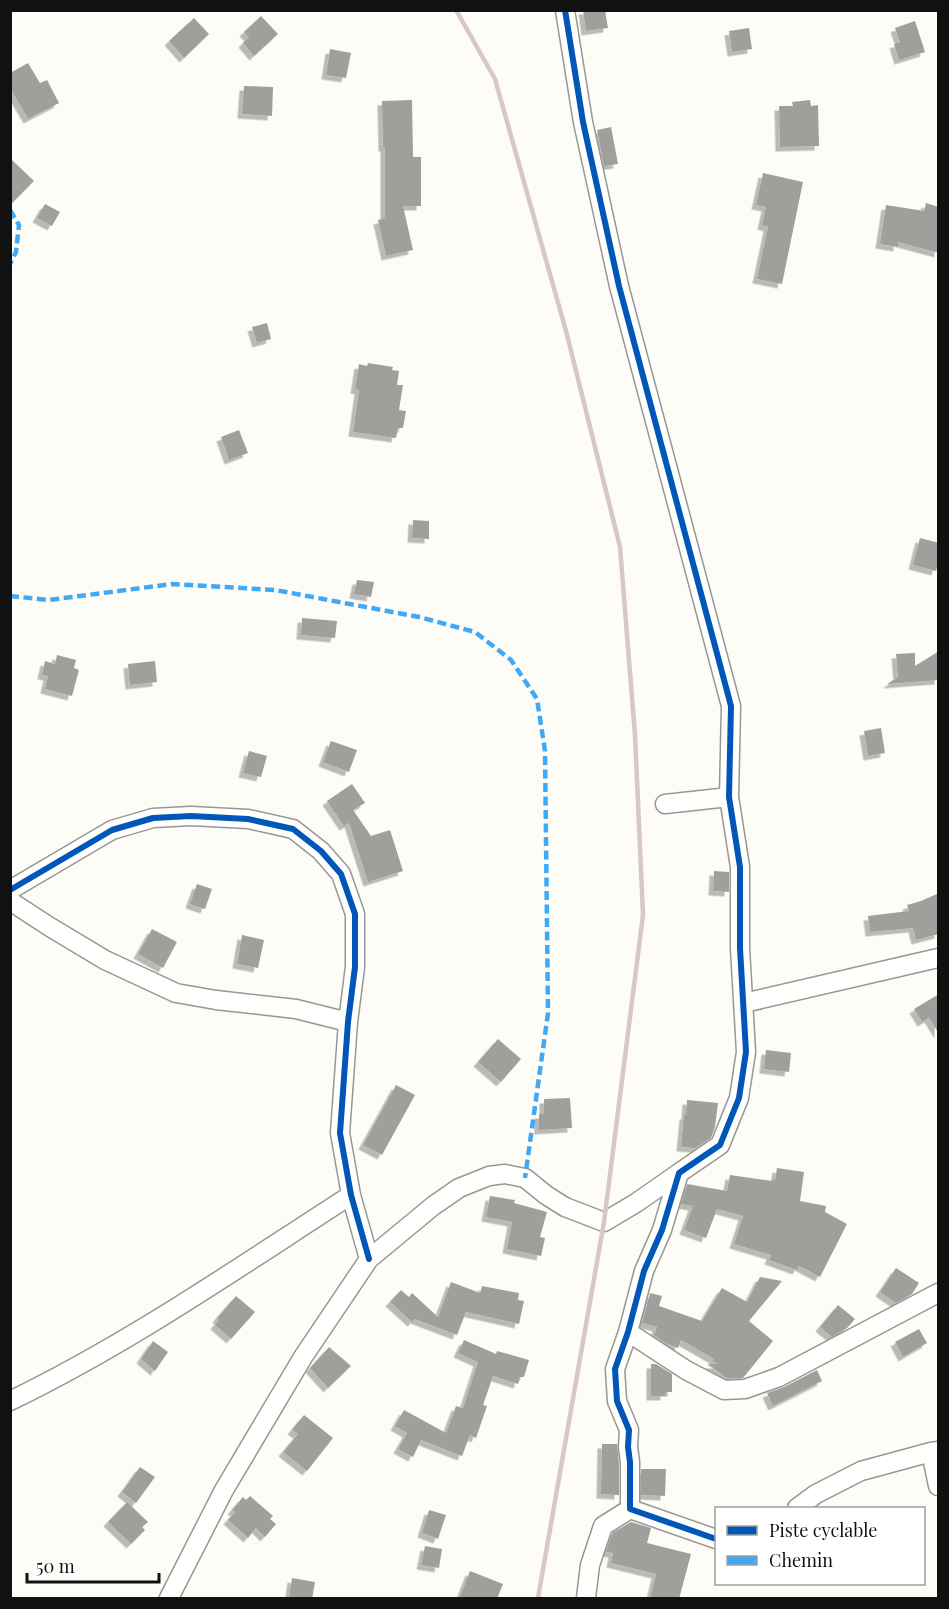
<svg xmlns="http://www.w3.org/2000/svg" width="949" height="1609" viewBox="0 0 949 1609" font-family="'Playfair Display',serif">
	<defs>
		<filter id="shadow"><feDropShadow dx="-4.5" dy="4.5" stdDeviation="0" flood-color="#0004"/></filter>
	</defs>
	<rect width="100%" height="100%" fill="#fdfcf7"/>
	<!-- building -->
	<path fill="#a19f9c" filter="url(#shadow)" d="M583,10H605L608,28L586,31Z
		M261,16L278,34L254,56L243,43L249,37L244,32Z
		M194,18L209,34L184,58L169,41Z
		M915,21L925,52L899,60L894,44L900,42L895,28Z
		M749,28L752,49L732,52L729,31Z
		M330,49L351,53L346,78L326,75Z
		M28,63L40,83L47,80L59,103L28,119L10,88V73Z
		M244,86L273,87L272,116L242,114Z
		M412,100L413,157H421V206H403L413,250L386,256L378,220L385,218V147H383L382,101Z
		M810,100L811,106L818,105L819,146L780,147L779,106H793L792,102Z
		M611,127L618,164L604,166L597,130Z
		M10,158L34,181L10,205Z
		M763,173L803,182L782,284L757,279L768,227L762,225L766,207L756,205Z
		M926,203L939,207V253L898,242V247L880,244L886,205L924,211Z
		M45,204L60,212L52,226L37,218Z
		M267,323L271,339L257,343L252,327Z
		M368,363L393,367L392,370L399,371L397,385H403L399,410L406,411L403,428H398L396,438L353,432L359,390L355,389L359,364L367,366Z
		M239,430L248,453L229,460L221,437Z
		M413,520L429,521V539L412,538Z
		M920,538L939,543V560L936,571L913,565Z
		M357,580L374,582L371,597L354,594Z
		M302,618L337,621L335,638L301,635Z
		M939,651V680L887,684L898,677L896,654L915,653V666Z
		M57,655L76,660L74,668L79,670L72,696L45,689L48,676L42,675L45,661L55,664Z
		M155,661L157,682L130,685L128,664Z
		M881,728L885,753L868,756L864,731Z
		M331,741L357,750L349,772L323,762Z
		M249,751L267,756L261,777L243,773Z
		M352,784L365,803L353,810L371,836L390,830L403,871L368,882L349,823L344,826L327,801Z
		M714,871L729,872V892L713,891Z
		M197,884L212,889L205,909L190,904Z
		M939,893V934L916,940L913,928L870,932L868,916L909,911L907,905L921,901Z
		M152,929L177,942L163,968L138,954Z
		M242,935L264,940L258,968L237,964Z
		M939,994V1034L929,1018L922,1022L914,1009Z
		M498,1039L521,1059L501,1082L478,1062Z
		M766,1050L791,1053L789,1072L764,1069Z
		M396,1085L415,1095L382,1155L363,1145Z
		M570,1098L572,1128L539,1130V1114H544V1099Z
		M687,1100L718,1103L715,1127L711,1138L695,1148L681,1147L684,1115H686Z
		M777,1168L804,1172L800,1201L826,1206L825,1212L847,1224L820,1277L799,1266L797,1270L769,1260L771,1255L734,1244L743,1216L717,1209L706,1238L684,1230L693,1206L681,1204L687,1184L727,1191L730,1175L772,1181V1179L775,1180Z
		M490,1196L515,1200L514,1203L547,1212L540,1237L545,1238L541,1256L507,1249L512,1222L486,1217Z
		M896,1268L919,1283L912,1294L896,1303L880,1292Z
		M760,1277L782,1281L749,1321L773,1341L743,1378H726L708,1364H718L712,1361L714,1359L681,1340L678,1348L665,1343L654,1335L657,1327L642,1323L650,1293L662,1296L659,1306L702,1321L722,1288L747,1302Z
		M451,1282L480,1293L482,1286L519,1293L518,1300L524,1301L519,1324L466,1312L457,1335L415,1319L412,1322L390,1302L401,1290L409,1297L412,1293L438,1317Z
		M236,1296L255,1312L231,1339L215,1325L219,1320L217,1318Z
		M838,1305L855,1319L847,1328L832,1337L820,1327Z
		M919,1329L927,1343L903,1357L895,1342Z
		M464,1340L496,1354L497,1351L529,1360L524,1377H520L518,1384L493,1376L483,1405L487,1406L476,1438L470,1435L462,1456L421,1440L413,1457L398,1449L407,1433L395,1426L404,1410L446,1433L456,1406L463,1408L478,1362L458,1353Z
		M153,1341L168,1352L155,1371L141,1359Z
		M329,1347L351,1366L328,1388L310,1368Z
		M651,1364H656L672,1374V1392H665V1396H651Z
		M817,1370L822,1381L773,1406L767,1393L784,1387Z
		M304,1415L333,1438L307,1471L283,1452L298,1434L292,1430Z
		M602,1444H617L619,1463V1495L601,1494Z
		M140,1467L155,1477L136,1503L122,1492Z
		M641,1469H666L665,1496L641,1495Z
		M250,1496L273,1516L270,1519L276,1524L265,1537L256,1528L248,1538L228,1520L235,1512L232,1510L243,1497L246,1500Z
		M127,1502L148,1522L142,1527L145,1530L131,1544L108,1522Z
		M429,1510L446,1515L438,1539L422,1533Z
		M631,1522L651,1528L647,1543L691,1554L679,1599H650L656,1574L611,1563L613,1553L606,1552L612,1533Z
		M425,1546L442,1549L439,1568L421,1565Z
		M470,1571L503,1584L497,1599H459Z
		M292,1578L315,1582L312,1599H289Z"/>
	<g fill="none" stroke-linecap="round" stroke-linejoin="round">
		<!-- street casing -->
		<g stroke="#979795" stroke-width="21">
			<path id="street" d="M565,10L583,122L619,286L731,706L729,797L740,867V948L746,1052L739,1098L720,1145L679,1173L662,1230L644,1271L628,1332L615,1369L617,1401L629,1430L628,1447L630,1462V1509L716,1539
				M665,804L729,797
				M10,890L112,830L153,818L191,816L248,819L293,829L321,851L341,874L355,914V967L348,1022L340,1133L351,1195L369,1259
				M10,901L50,927L105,960L176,993L216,1000L296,1009L348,1022
				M744,1003L938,958
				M628,1332L686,1370L724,1390L745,1389L779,1377L938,1293
				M10,1401C130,1343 239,1267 351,1195
				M931,1452L938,1486
				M797,1508L816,1494L861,1471L931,1452L938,1451
				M169,1598L224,1490L303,1357L369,1259L433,1206L459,1188L489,1176L505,1174L525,1178L546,1195L565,1207L604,1222L636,1203L679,1173
				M586,1598L590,1565L603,1526L630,1509"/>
		</g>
		<!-- street -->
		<use href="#street" stroke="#fffffe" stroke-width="18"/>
		<!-- rail -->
		<path stroke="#d9c6c7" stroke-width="4.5" d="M456,10L495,79L566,331L620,547L635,735L643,915L604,1222L538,1598"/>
		<!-- quiet -->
		<path stroke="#3fa9f5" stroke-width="4.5" stroke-dasharray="9 4.5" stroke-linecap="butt" d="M10,210L19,225L16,252L10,264
			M10,596L49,600L172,584L275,590L419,617L475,632L511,660L537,699L545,751L548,1013L525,1178"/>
		<!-- cycleway casing -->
		<g stroke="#fff" stroke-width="10">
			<path id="cycleway" d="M565,10L583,122L619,286L731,706L729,797L740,867V948L746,1052L739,1098L720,1145L679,1173L662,1230L644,1271L628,1332L615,1369L617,1401L629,1430L628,1447L630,1462V1509L716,1539
				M10,890L112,830L153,818L191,816L248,819L293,829L321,851L341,874L355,914V967L348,1022L340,1133L351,1195L369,1259"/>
		</g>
		<!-- cycleway -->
		<use href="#cycleway" stroke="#0057b8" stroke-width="6"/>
	</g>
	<!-- border -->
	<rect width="949" height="1609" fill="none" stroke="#111111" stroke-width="24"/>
	<!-- legend -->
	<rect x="715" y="1507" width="210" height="78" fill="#ffffff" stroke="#a0a0a0" stroke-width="1.5"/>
	<rect x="727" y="1526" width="30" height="9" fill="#0057b8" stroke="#a0a0a0" stroke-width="1.5"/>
	<text x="769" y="1537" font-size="18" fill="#111111">Piste cyclable</text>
	<rect x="727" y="1556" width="30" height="9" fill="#3fa9f5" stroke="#a0a0a0" stroke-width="1.5"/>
	<text x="769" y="1567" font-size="18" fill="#111111">Chemin</text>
	<!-- scale -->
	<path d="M27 1573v9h132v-9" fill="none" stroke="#111111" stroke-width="3"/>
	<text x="36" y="1573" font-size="18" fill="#111111" stroke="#ffffff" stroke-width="4.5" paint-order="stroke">50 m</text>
</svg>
